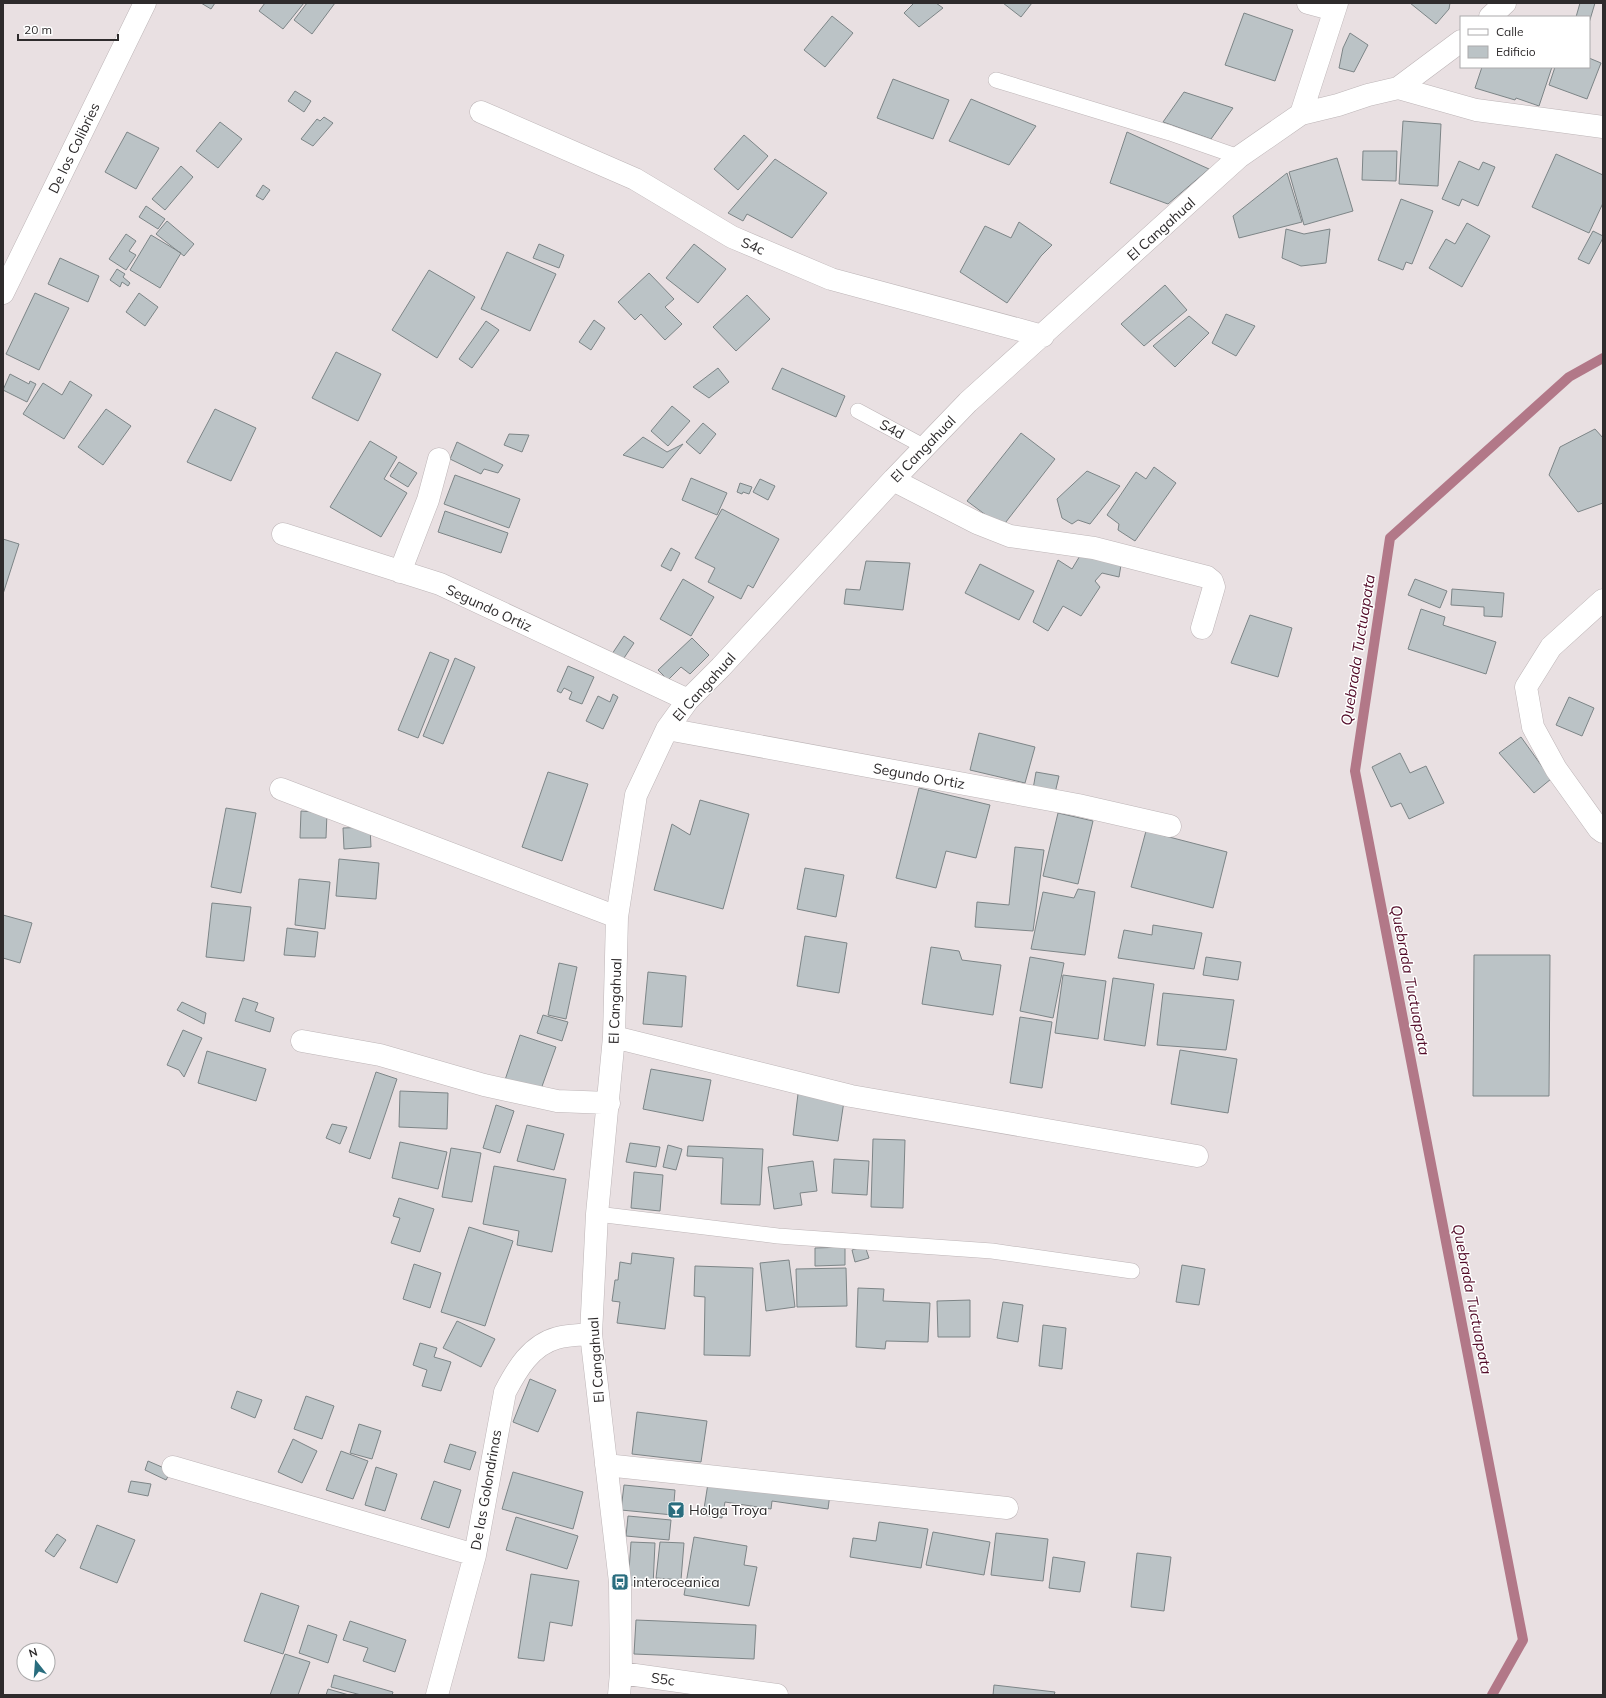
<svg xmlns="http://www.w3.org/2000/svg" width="1606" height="1698" viewBox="0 0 1606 1698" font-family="Mulish,sans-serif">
	<rect width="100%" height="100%" fill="#e9e0e2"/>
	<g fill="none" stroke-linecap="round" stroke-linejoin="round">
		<!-- stream -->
		<path stroke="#b27888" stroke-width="10" d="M1492,1695L1523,1640L1355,771L1390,538L1569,377L1603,358"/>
	</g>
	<!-- building -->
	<path fill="#bbc3c6" stroke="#7d8587" d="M201,3H215L211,9Z
		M265,3H304L283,29L259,11Z
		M307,3H335L312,34L294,20Z
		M914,3H936L943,8L919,27L904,13Z
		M1003,3H1032L1021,17Z
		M1410,3H1450L1449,9L1436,24Z
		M1580,3H1595L1589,23V17H1576Z
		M1244,13L1293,30L1275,81L1225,65Z
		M832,16L853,33L825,67L804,50Z
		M1350,33L1368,45L1354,72L1339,68L1343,48Z
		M1589,58L1601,63L1587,99L1549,85L1555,67H1589Z
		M1482,67H1552L1539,106L1516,98L1515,100L1475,88Z
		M893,79L949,100L933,139L877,118Z
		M295,91L311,101L304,112L288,101Z
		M1184,92L1233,108L1211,139L1163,122Z
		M971,99L1036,126L1009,165L949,141Z
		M324,117L333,123L313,146L301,139L317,119L320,121Z
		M1403,121L1441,124L1438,186L1399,184Z
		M220,122L242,139L218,168L196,151Z
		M127,132L159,148L136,189L105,172Z
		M1127,132L1209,169L1168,204L1110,183Z
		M744,135L768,156L738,190L714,169Z
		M1363,151H1397L1396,181L1362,180Z
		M1556,154L1603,175V203L1589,233L1532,207Z
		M1337,158L1353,211L1304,225L1289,172Z
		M775,159L827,193L792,238L747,214L743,221L728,213Z
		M1459,161L1479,170L1483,162L1495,167L1478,206L1462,199L1459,206L1442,199Z
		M181,166L193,177L165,210L152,199Z
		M1287,173L1302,222L1239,238L1233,216Z
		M263,185L270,190L263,200L256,196Z
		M1401,199L1433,211L1412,264L1406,262L1403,270L1378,260Z
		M146,206L165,219L158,229L139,217Z
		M167,221L194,244L184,256L156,234Z
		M1019,222L1052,245L1041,256L1007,303L960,272L985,226L1011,238Z
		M1467,223L1490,236L1462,287L1429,268L1446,239L1455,244Z
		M1286,229L1304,234L1330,229L1326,263L1301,266L1282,258Z
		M1593,231L1603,236V238L1589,264L1578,259Z
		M126,234L136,241L129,251L136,255L126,270L109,259Z
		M151,235L181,253L160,288L130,270Z
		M539,244L564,255L559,268L533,258Z
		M694,244L726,269L698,303L666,278Z
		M507,252L556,274L530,331L481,309Z
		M60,258L99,276L88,302L48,284Z
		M117,269L125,274L123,277L130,283L128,286L122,282L120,287L110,280Z
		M429,270L475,297L437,358L392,330Z
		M649,273L674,299L665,307L682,324L665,340L641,314L635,320L618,302Z
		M1165,285L1187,310L1144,346L1121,324Z
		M35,293L69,308L39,370L6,354Z
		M139,293L158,307L145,326L126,312Z
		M747,295L770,319L736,351L713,327Z
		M1226,314L1255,326L1236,356L1212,343Z
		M1189,316L1209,333L1175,367L1153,346Z
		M594,320L605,328L591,350L579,342Z
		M486,321L499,330L472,368L459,359Z
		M336,352L381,374L358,421L312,398Z
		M718,368L729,382L709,398L693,387Z
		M782,368L845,396L836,417L772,389Z
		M10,374L29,384L30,381L36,384L27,402L3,390Z
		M70,381L92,395L64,439L23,414L43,383L62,395Z
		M672,406L690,421L668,446L651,431Z
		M106,409L131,426L103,465L78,447Z
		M215,409L256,428L231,481L187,462Z
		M703,423L716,434L700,454L686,442Z
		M1595,429L1603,438V503L1578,512L1549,475L1560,447Z
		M1021,433L1055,459L1002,527L967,501Z
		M509,434L529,435L522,452L504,445Z
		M643,437L667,452L683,444L663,468L623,455Z
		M370,441L397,457L384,479L407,493L381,537L330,507Z
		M457,442L503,465L498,473L484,469L481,474L450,459Z
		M399,462L417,473L408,487L390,476Z
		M1154,467L1176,483L1135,541L1118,530L1119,524L1107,515L1136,472L1146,479Z
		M1087,471L1120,486L1090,524L1078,520L1072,524L1062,518L1057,499Z
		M455,475L520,499L509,528L444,504Z
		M691,478L727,493L717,515L682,500Z
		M760,479L775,486L768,500L753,492Z
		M740,483L752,487L749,494L743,492L742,494L737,492Z
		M722,509L779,539L753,588L748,585L741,599L708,582L715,568L695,558Z
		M445,511L508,533L501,553L438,532Z
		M3,539L19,544L3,594Z
		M671,548L680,553L671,571L661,566Z
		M1081,554L1122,559L1119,577L1102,573L1095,581L1100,587L1081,616L1063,606L1048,631L1033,622L1058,560L1072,569Z
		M866,561L910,563L903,610L844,604L846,589L860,590Z
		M980,564L1034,591L1019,620L965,593Z
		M683,579L714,597L691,636L660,619Z
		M1415,579L1447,591L1440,608L1408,595Z
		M1452,589L1504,593L1502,617L1484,616V607L1451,605Z
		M1421,609L1445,617L1443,625L1496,642L1486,674L1408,649Z
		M1250,615L1292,628L1278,677L1231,663Z
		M624,636L634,643L622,661L612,654Z
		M692,638L709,655L690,674L681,667L668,680L658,670Z
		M430,652L449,660L418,738L398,730Z
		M455,658L475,667L443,744L423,736Z
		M568,666L594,677L582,704L569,699L572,692L564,688L561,693L557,691Z
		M613,694L618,697L603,729L586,721L598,696L610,702Z
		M1569,697L1594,708L1582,736L1556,725Z
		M979,733L1035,747L1025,783L970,770Z
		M1521,737L1551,779L1534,793L1499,753Z
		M1400,753L1410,773L1426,766L1444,803L1409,819L1401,803L1391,807L1372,767Z
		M548,772L588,784L562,861L522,847Z
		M1036,772L1059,776L1055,793L1033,789Z
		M919,788L990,805L976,858L946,851L936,888L896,878Z
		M700,800L749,814L723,909L654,890L672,824L690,835Z
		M226,808L256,813L241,893L211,887Z
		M301,811L327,813L326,838H300Z
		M1058,813L1093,821L1078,884L1043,876Z
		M370,827L371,847L344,849L343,828Z
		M1146,831L1227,852L1213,908L1131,887Z
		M1015,847L1044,850L1033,931L975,927L977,902L1009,905Z
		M339,859L379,863L376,899L336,896Z
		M805,868L844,875L836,917L797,909Z
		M299,879L330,882L325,929L295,925Z
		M1078,889L1095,892L1085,955L1031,949L1043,892L1074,898Z
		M212,903L251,907L244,961L206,957Z
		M3,915L32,923L20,963L3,958Z
		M1153,925L1202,933L1194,969L1118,958L1124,930L1152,935Z
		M287,928L318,932L315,957L284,955Z
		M805,936L847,943L839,993L797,986Z
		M931,947L959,951L962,960L1001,965L993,1015L922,1004Z
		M1474,955H1550L1549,1096H1473Z
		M1030,957L1064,963L1053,1018L1020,1011Z
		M1206,957L1241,962L1238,980L1203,975Z
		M559,963L577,967L566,1019L548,1015Z
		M648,972L686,976L682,1027L643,1024Z
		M1063,975L1106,981L1098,1039L1055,1033Z
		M1113,978L1154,984L1145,1046L1104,1040Z
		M1163,993L1234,1000L1226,1050L1157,1045Z
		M243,998L258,1003L255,1011L274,1018L270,1032L235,1021Z
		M182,1002L206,1013L204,1024L177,1010Z
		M543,1015L568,1022L562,1041L537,1033Z
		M1020,1017L1052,1022L1042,1088L1010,1083Z
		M183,1030L202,1038L184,1077L179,1070L167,1065Z
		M520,1035L556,1047L540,1092L505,1080Z
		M1180,1050L1237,1059L1228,1113L1171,1104Z
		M207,1051L266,1069L256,1101L198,1083Z
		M651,1069L711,1080L703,1121L643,1109Z
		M376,1072L397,1079L370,1159L349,1152Z
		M400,1091L448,1093L447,1129L399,1127Z
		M798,1094L844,1101L838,1141L793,1135Z
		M496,1105L514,1111L500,1153L483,1148Z
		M332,1124L347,1127L340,1144L326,1138Z
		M527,1125L564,1134L554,1170L517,1161Z
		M873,1139L905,1140L903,1208L871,1207Z
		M400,1142L447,1152L438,1189L392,1178Z
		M630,1143L660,1147L656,1167L626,1162Z
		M668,1145L682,1149L676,1170L663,1167Z
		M688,1146L763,1149L760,1205L721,1204L723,1158L687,1156Z
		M451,1148L481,1153L472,1202L442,1197Z
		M834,1159L869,1161L867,1195L832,1193Z
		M813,1161L817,1191L800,1193L802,1205L774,1209L768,1167Z
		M494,1166L566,1179L552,1252L517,1245L519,1231L483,1224Z
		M634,1172L663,1175L660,1211L631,1208Z
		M399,1198L434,1209L420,1252L391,1243L400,1218L393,1216Z
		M469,1227L513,1241L485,1326L441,1312Z
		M865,1246L869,1258L855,1262L852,1250Z
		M845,1247V1265L815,1266V1248Z
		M632,1253L674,1258L665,1329L617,1323L620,1302L612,1301L615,1280H618L620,1262L631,1264Z
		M789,1260L795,1307L766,1311L760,1263Z
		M414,1264L441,1273L430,1308L403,1299Z
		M1182,1265L1205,1269L1199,1305L1176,1302Z
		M695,1266L753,1268L750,1356L704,1355L705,1297L694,1296Z
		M846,1268L847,1306L797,1307L796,1269Z
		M858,1288L884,1289L883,1301L930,1303L928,1342L886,1341L885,1349L856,1347Z
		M970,1300V1337H938L937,1301Z
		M1003,1302L1023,1305L1018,1342L997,1338Z
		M457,1321L495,1339L481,1367L443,1348Z
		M1043,1325L1066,1328L1062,1369L1039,1366Z
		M420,1343L437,1348L434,1357L451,1362L441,1391L422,1386L427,1370L413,1365Z
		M530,1379L556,1390L538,1432L513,1422Z
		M237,1391L262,1400L255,1418L231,1408Z
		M306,1396L334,1406L322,1439L294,1429Z
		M637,1412L707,1421L701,1462L632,1454Z
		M359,1424L381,1431L372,1459L350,1453Z
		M293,1439L317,1451L302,1483L278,1472Z
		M450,1444L476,1452L470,1470L444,1462Z
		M341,1451L368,1461L353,1499L326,1490Z
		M148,1461L171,1471L166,1480L145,1470Z
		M376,1467L397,1474L385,1511L365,1505Z
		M513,1472L583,1492L573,1529L502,1509Z
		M709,1477L830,1494L828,1509L772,1501L771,1509L725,1502L722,1518L703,1515Z
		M131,1481L151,1484L148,1496L128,1492Z
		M434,1481L461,1490L449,1528L421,1519Z
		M624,1485L675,1490L673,1515L621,1510Z
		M628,1516L671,1520L669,1540L626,1536Z
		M516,1517L578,1536L567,1569L506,1550Z
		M879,1522L928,1529L921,1568L850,1557L853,1538L876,1541Z
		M97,1525L135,1540L117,1583L80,1568Z
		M933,1532L990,1542L984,1575L926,1565Z
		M996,1533L1048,1539L1043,1581L991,1575Z
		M57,1534L66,1540L54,1557L45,1551Z
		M694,1537L747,1546L744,1565L757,1567L749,1606L684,1595Z
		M631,1542L655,1543L653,1586L628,1585Z
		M660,1542L684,1543L681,1580L656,1578Z
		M1137,1553L1171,1557L1164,1611L1131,1607Z
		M1053,1557L1085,1562L1080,1592L1049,1588Z
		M531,1574L579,1581L572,1626L550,1622L544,1661L518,1658Z
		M261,1593L299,1606L283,1654L244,1641Z
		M636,1620L756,1625L754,1659L634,1654Z
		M350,1621L406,1640L395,1672L363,1661L368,1648L343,1640Z
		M308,1625L337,1635L328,1663L299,1653Z
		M285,1654L310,1662L298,1695H270Z
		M334,1675L393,1692L392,1695H361L331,1687Z
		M994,1685L1055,1692L1054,1695H993Z
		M328,1689L349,1695H326Z"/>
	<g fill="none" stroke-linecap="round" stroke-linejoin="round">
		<!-- lane casing -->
		<g stroke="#bdb5b7" stroke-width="16">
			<path id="lane" d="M996,80L1170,133L1239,157
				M858,411L925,447
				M597,1214L778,1236L992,1251L1132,1271"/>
		</g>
		<!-- street casing -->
		<g stroke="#bdb5b7" stroke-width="23">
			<path id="street" d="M1308,3L1334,10
				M1490,17L1505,3
				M1398,88L1476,110L1603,127
				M481,112L635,179L732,237L831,279L1043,336
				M1301,114L1337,3
				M3,293L145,3
				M893,480L977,523L1010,536L1094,548L1207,577L1212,581L1214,587L1202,628
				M283,534L440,584L688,700
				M400,572L428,500L439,459
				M1603,600L1551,647L1526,687L1533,727L1556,769L1599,829L1603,832
				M667,729L1078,805L1170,826
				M281,789L617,917
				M614,1037L851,1096L1197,1156
				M302,1041L380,1055L484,1085L557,1101L609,1103
				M606,1465L1007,1508
				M173,1467L475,1555
				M621,1673L777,1695
				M437,1695L475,1555L505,1392C517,1369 531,1345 557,1338C568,1335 580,1335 591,1334
				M619,1695L621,1673L620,1582L591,1334L597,1214L614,1037L617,917L636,795L667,729L688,700L721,667L893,480L968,402L1239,157L1301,114L1338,105L1368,95L1398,88L1461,41"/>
		</g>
		<!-- lane -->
		<use href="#lane" stroke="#fff" stroke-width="15"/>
		<!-- street -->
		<use href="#street" stroke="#fff" stroke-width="22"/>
	</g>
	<!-- icons -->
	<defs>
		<g id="bar-square" transform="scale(0.9)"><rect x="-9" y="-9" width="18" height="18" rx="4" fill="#296d7e" stroke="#fff"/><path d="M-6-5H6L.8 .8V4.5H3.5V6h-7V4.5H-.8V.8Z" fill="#fff"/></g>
		<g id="bus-square" transform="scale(0.9)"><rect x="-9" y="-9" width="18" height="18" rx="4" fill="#296d7e" stroke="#fff"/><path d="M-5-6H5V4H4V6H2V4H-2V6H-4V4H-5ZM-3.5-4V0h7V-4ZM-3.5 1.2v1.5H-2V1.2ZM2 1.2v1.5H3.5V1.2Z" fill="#fff"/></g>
	</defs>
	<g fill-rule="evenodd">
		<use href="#bar-square" x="676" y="1510"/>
		<use href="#bus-square" x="620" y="1582"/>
	</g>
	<g text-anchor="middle" stroke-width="3" stroke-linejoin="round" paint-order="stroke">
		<!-- street labels -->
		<g font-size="14" fill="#2e2b2c" stroke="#fff">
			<text transform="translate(74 148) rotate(-64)" y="5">De los Colibries</text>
			<text transform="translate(1161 229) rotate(-42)" y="5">El Cangahual</text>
			<text transform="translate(753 246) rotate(23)" y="5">S4c</text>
			<text transform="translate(892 429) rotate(28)" y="5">S4d</text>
			<text transform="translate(923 449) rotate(-46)" y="5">El Cangahual</text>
			<text transform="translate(489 608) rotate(25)" y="5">Segundo Ortiz</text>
			<text transform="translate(704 687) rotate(-48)" y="5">El Cangahual</text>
			<text transform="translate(919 776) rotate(10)" y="5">Segundo Ortiz</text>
			<text transform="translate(615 1001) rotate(-88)" y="5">El Cangahual</text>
			<text transform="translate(596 1360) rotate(-94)" y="5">El Cangahual</text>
			<text transform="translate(486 1490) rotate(-80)" y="5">De las Golondrinas</text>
			<text transform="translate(663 1679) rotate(8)" y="5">S5c</text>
		</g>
		<!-- poi labels -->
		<g font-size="14" fill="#2e2b2c" stroke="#fff" text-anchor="start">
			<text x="689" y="1515">Holga Troya</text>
			<text x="633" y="1587">interoceanica</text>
		</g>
		<!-- water labels -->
		<g font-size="15" font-style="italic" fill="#530c29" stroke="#fff">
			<text transform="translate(1358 650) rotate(-81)" y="5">Quebrada Tuctuapata</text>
			<text transform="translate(1410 980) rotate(79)" y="5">Quebrada Tuctuapata</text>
			<text transform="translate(1472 1299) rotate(79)" y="5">Quebrada Tuctuapata</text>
		</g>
	</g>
	<!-- border -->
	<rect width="1606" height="1698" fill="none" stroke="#2e2b2c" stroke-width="8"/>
	<!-- legend -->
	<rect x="1460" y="16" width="130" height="52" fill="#ffffff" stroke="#abaaab"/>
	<rect x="1468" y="29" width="20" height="6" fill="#ffffff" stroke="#abaaab"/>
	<text x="1496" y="36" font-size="12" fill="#2e2b2c">Calle</text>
	<rect x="1468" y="46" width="20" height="12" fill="#bbc3c6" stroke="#abaaab"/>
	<text x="1496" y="56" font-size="12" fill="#2e2b2c">Edificio</text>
	<!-- north arrow -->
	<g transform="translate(36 1662) rotate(343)"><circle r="19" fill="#ffffff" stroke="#abaaab"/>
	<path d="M0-3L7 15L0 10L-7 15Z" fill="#296d7e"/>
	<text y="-6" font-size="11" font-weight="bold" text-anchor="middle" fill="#2e2b2c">N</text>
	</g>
	<!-- scale -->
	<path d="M18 34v6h100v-6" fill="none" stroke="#2e2b2c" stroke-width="2"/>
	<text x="24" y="34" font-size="12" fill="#2e2b2c" stroke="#ffffff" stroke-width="3" paint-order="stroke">20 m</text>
</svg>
